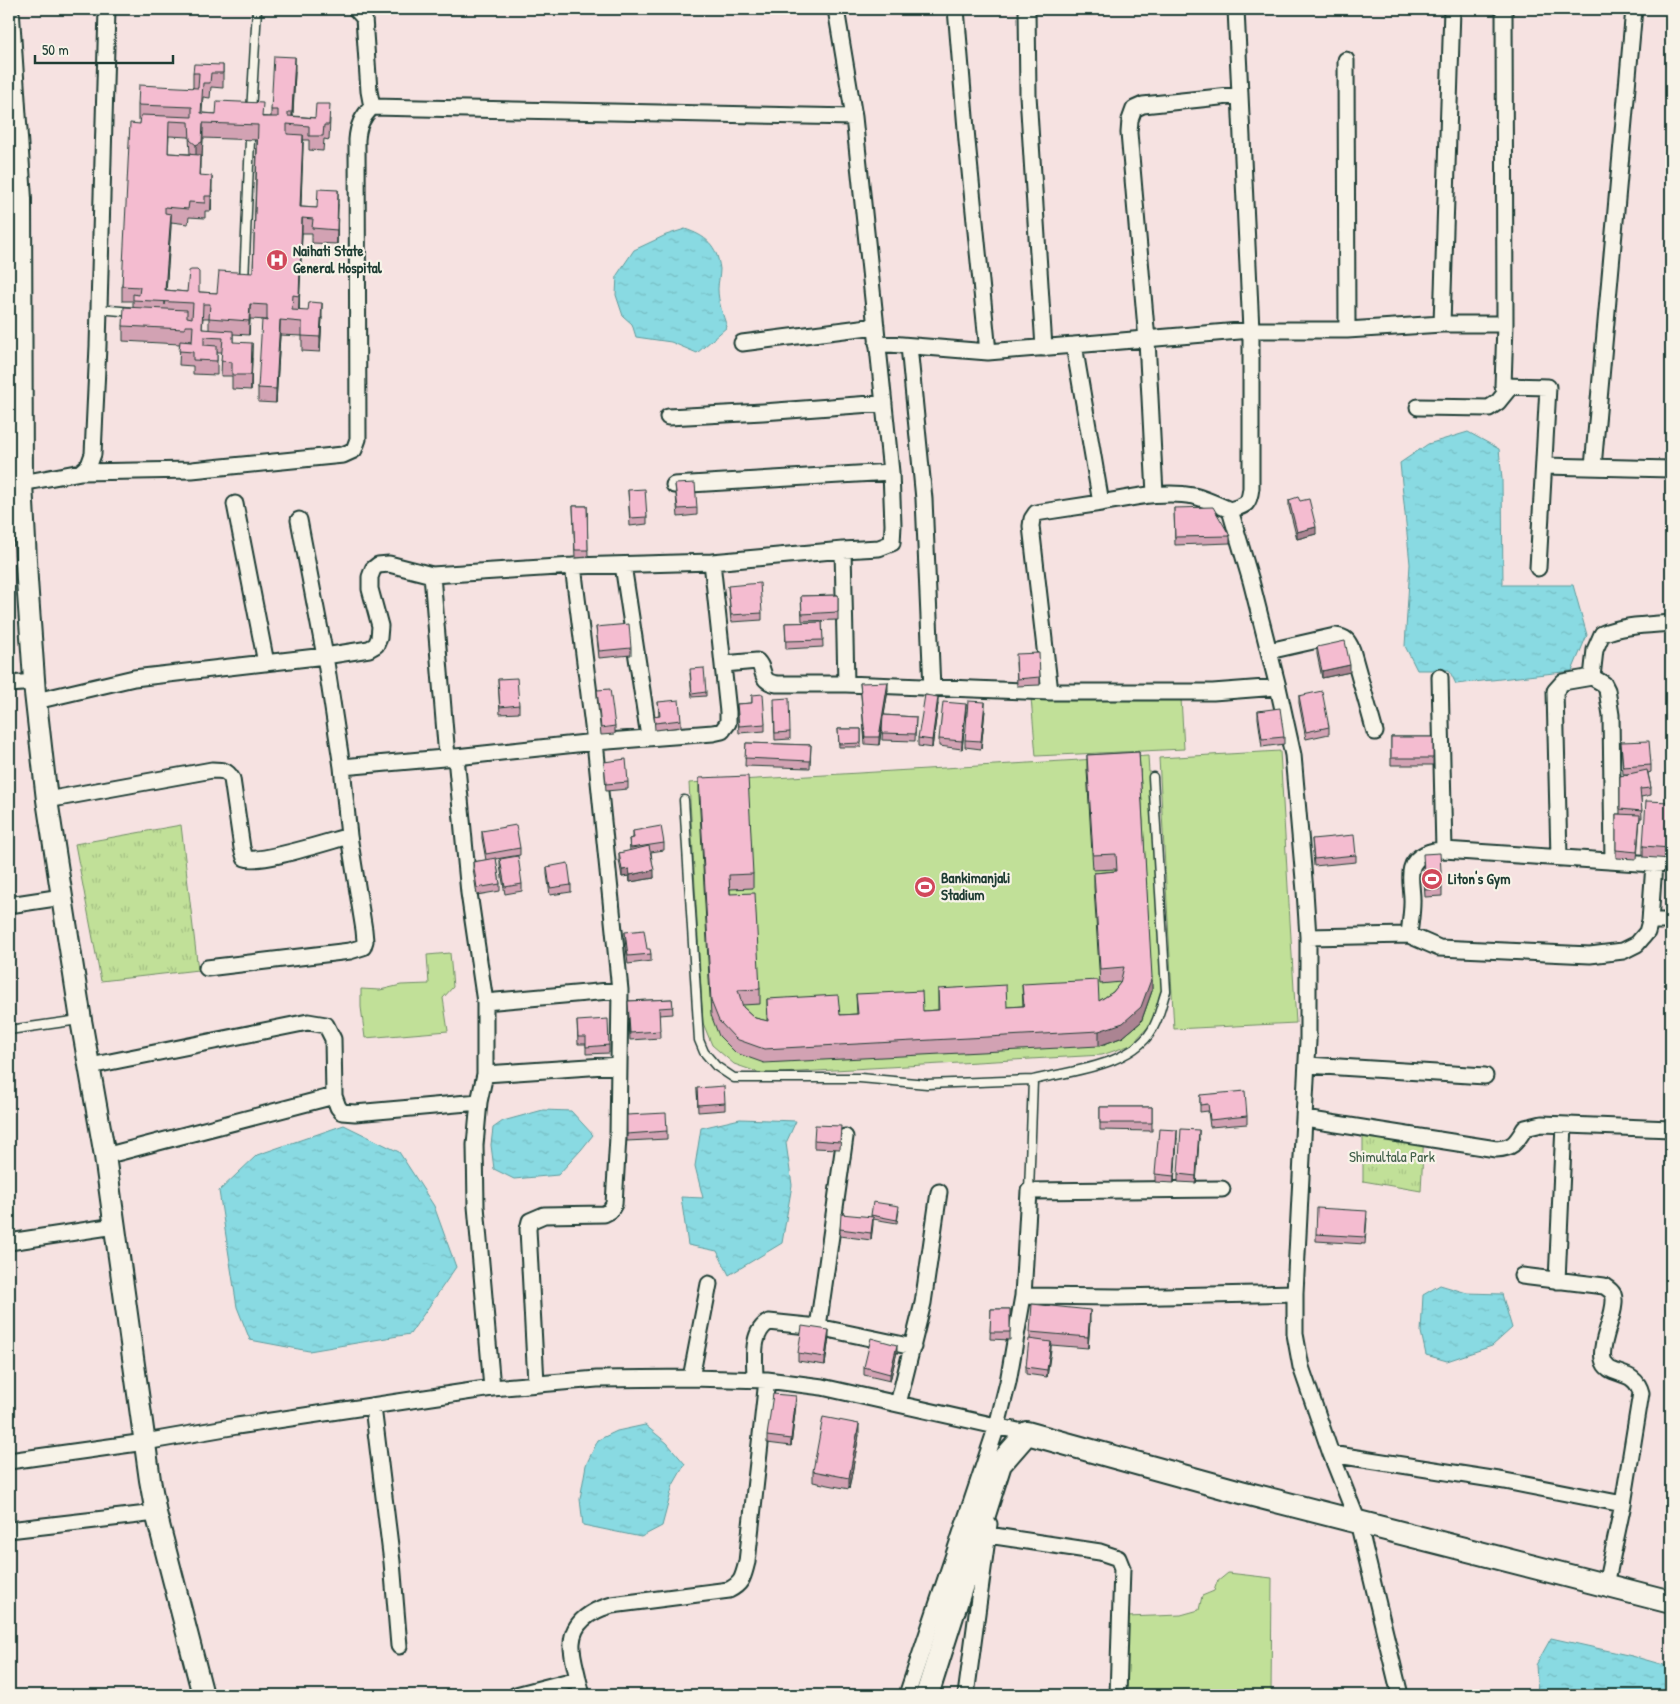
<svg xmlns="http://www.w3.org/2000/svg" width="1680" height="1704" viewBox="0 0 1680 1704" font-family="'Patrick Hand',sans-serif">
	<defs>
		<pattern id="park-tufts" width="24" height="20" patternUnits="userSpaceOnUse" patternTransform="scale(1.25)"><rect width="24" height="20" fill="#c1e098"/><path d="M3 7l-1-3M5 7V3M7 7l1-3M15 17l-1-3M17 17v-4M19 17l1-3" fill="none" stroke="#a5c184"/></pattern>
		<pattern id="water-ripples" width="26" height="14" patternUnits="userSpaceOnUse" patternTransform="scale(1.25)"><rect width="26" height="14" fill="#89dae2"/><path d="M2 4q2-2 4 0t4 0M15 11q2-2 4 0t4 0" fill="none" stroke="#76bcc2"/></pattern>
	</defs>
	<rect width="100%" height="100%" fill="#f6e2e1"/>
	<filter id="ink" filterUnits="userSpaceOnUse"><feTurbulence type="fractalNoise" baseFrequency=".02" numOctaves="2"/><feDisplacementMap in="SourceGraphic" scale="10" xChannelSelector="R" yChannelSelector="G"/><feConvolveMatrix kernelMatrix="1 2 1 2 8 2 1 2 1" color-interpolation-filters="sRGB"/></filter>
	<g filter="url(#ink)">
		<!-- green -->
		<path fill="#c1e098" stroke="#708e66" d="M1031,698H1181L1184,749L1036,756Z
			M1280,751L1296,1023L1174,1029L1159,758Z
			M1148,756L1162,990L1151,1024L1131,1045L1102,1055L763,1074L734,1064L712,1045L703,1023L689,783Z
			M450,953L453,987L443,998L448,1031L365,1038L361,1007V989L380,990L401,985L429,984L427,955Z
			M1228,1573L1272,1578L1271,1695H1124L1126,1617L1181,1615L1199,1610L1202,1596L1214,1591L1217,1582Z"/>
		<!-- park -->
		<path fill="url(#park-tufts)" stroke="#708e66" d="M181,825L198,970L101,981L75,844Z
			M1363,1125L1424,1132L1421,1191L1363,1181Z"/>
		<!-- water -->
		<path fill="url(#water-ripples)" stroke="#5f9b9c" d="M685,229C706,236 717,245 720,269C720,276 718,282 718,289C718,302 723,315 727,327L697,353L671,342L636,337L632,324L623,316L616,295L617,275L634,250L666,235Z
			M1468,432L1499,449L1502,479L1503,585H1573L1587,635L1572,671L1456,684L1449,670H1417L1405,646L1410,564L1400,463L1428,444Z
			M543,1110L571,1111L593,1135L581,1150L558,1175L514,1179L494,1169L491,1145L493,1128L503,1121Z
			M740,1119L796,1121L786,1143L792,1185L782,1243L729,1275L717,1251L688,1245L681,1197L703,1198L695,1166L701,1128Z
			M344,1125L399,1152L434,1206L456,1267L410,1334L309,1351L250,1340L237,1307L219,1191L257,1155Z
			M1440,1285L1467,1293L1502,1294L1512,1328L1492,1346L1447,1361L1426,1355L1421,1332L1423,1295Z
			M645,1425L667,1443L685,1464L673,1485L662,1526L641,1537L583,1525L580,1499L586,1465L598,1440L617,1431Z
			M1551,1638L1632,1656L1671,1667V1695H1538L1536,1665Z"/>
		<g fill="none" stroke-linecap="round" stroke-linejoin="round">
			<!-- service casing -->
			<g stroke="#1f3d34" stroke-width="11">
				<path id="service" d="M251,113L257,9
					M244,282L250,140
					M98,309L133,312
					M684,800L699,1040L704,1052L716,1066L734,1078H860L927,1084L1033,1080L1029,1191
					M9,1030L79,1020
					M1033,1080C1071,1071 1138,1065 1155,1024C1160,1014 1162,1002 1166,991L1153,777"/>
			</g>
			<!-- minor casing -->
			<g stroke="#1f3d34" stroke-width="19">
				<path id="minor" d="M356,9L364,18L369,91L372,107L854,117
					M956,9L967,141L988,352
					M1027,9L1028,95L1044,348
					M1504,9L1505,324
					M1346,60L1347,330
					M1442,324L1452,9
					M742,343L876,326
					M877,343L988,352L1074,345L1101,503C1131,498 1163,490 1194,496C1206,499 1218,505 1230,510L1251,581L1278,687L1293,755L1305,891L1308,937V1041L1295,1293V1334L1301,1367L1331,1454L1358,1522L1400,1695
					M1074,345L1251,330H1347L1442,324H1505L1503,386L1548,387L1538,568
					M909,346L924,499L932,689
					M1418,407L1489,408L1498,402L1511,386
					M668,417L763,412L884,403
					M1544,466L1671,469
					M1593,467L1634,9
					M81,472L192,470L343,455L354,450L358,439L357,140C358,126 362,117 372,107
					M22,483L81,472L89,465L93,454L98,346L107,9
					M674,485L891,472
					M1155,494L1147,340L1129,133L1130,120L1134,109L1143,105L1239,95
					M235,504L266,663
					M1230,510C1246,505 1249,505 1251,488V330L1236,9
					M299,520L325,656L369,649L376,645L379,638L380,626L370,589V577L373,569L378,565L389,564L432,575L573,566L712,562L843,550L879,548L892,543L893,525L891,472L854,117L836,9
					M843,550L846,684
					M623,565L649,737
					M573,566L595,742L713,733L722,731L728,723V712L712,562
					M432,575L447,757
					M1269,651L1335,636C1346,637 1348,641 1352,650L1375,732
					M724,664L757,661C767,671 758,681 777,684H846L1050,692H1213L1278,687
					M1592,677L1604,684L1607,690L1611,715L1613,861
					M9,684L35,682
					M1050,692L1031,526L1032,519L1036,513L1042,512L1101,503
					M36,701L134,678L325,656L342,767L349,836
					M342,767L455,757
					M47,800L212,770C222,770 227,770 232,779L242,848L245,858C260,864 330,841 349,836L364,930L365,941L363,947L350,951L207,968
					M1444,850L1654,864L1671,863
					M1559,858L1555,691L1563,682L1592,677L1595,650L1602,634C1624,625 1648,625 1671,623
					M1654,864L1650,921H1671
					M9,905L62,897
					M1409,935C1410,924 1412,913 1412,903C1413,884 1403,864 1425,854C1431,851 1436,850 1444,850L1440,677
					M1308,937L1409,935L1439,948L1590,955L1623,951L1637,944L1647,932L1650,921
					M485,1002L620,990
					M1307,1065L1485,1076
					M90,1066L308,1022L326,1025L333,1039L334,1096L338,1107L342,1112L355,1113L479,1102
					M485,1074L619,1065
					M1305,1119L1496,1149C1514,1148 1516,1142 1525,1128L1542,1124L1671,1129
					M105,1156L334,1096
					M9,1242L115,1226
					M1522,1276L1604,1286C1607,1288 1611,1290 1613,1294C1619,1309 1599,1341 1603,1359C1607,1379 1635,1367 1641,1393L1623,1504
					M1557,1281L1564,1125
					M1023,1296L1119,1297L1295,1293
					M818,1327L845,1137
					M691,1378L709,1284
					M755,1379C755,1361 750,1332 769,1322L818,1327L913,1347
					M492,1388L476,1206L475,1145L479,1102L485,1074V1002L469,893L456,757L595,742L620,990L618,1137L614,1204L610,1211L604,1214L544,1215L530,1221L528,1229L536,1383
					M898,1404L923,1303L939,1192
					M373,1407L392,1562L399,1646
					M1331,1454L1505,1481L1623,1504L1606,1585
					M9,1461L145,1442L237,1426L492,1388L597,1379L691,1378L767,1380L822,1387L1027,1433
					M9,1530L156,1513
					M988,1535L1100,1552L1118,1558L1122,1568L1118,1695
					M578,1679L582,1695
					M516,1695L578,1679C576,1668 571,1654 572,1643C573,1621 593,1610 612,1605L729,1590C743,1583 743,1576 747,1562L767,1380
					M907,1695L997,1426L1008,1382L1023,1296L1029,1191L1222,1189
					M966,1695L989,1524"/>
			</g>
			<!-- tertiary casing -->
			<g stroke="#1f3d34" stroke-width="24">
				<path id="tertiary" d="M9,16L21,199L22,483L27,580L35,693L47,800L81,1020L105,1156L150,1480L156,1513L203,1695"/>
			</g>
			<!-- secondary casing -->
			<g stroke="#1f3d34" stroke-width="26">
				<path id="secondary" d="M927,1695L1000,1464L1027,1433L1241,1492L1671,1602"/>
			</g>
			<!-- service -->
			<use href="#service" stroke="#f7f3e8" stroke-width="8"/>
			<!-- minor -->
			<use href="#minor" stroke="#f7f3e8" stroke-width="15"/>
			<!-- tertiary -->
			<use href="#tertiary" stroke="#f7f3e8" stroke-width="20"/>
			<!-- secondary -->
			<use href="#secondary" stroke="#f7f3e8" stroke-width="22"/>
		</g>
		<!-- wall -->
		<path fill="#d2a2b3" stroke="#1f3d34" fill-rule="evenodd" d="M223,65V88L211,87L210,98L203,97L202,113L271,117V110L295,72L293,116L330,119L329,140L324,139L323,151L309,150V140H303L301,207L317,208L338,204L337,244L312,243V233H302L299,310L322,317L320,352L302,351V336L280,335L276,403L258,402V388L267,320L250,319L249,335L233,334V342L252,358L251,390L232,389V376H221L222,352H217V375L193,374V366L179,365L180,344L123,341V326L133,307V301H122V286L140,124L141,119H138V105L193,88V73ZM169,136L189,137L190,154L168,153ZM203,138L257,140L253,273L217,293L199,292H187L166,290L171,222L188,224L189,217L205,218V211H211L212,191L200,175V157L202,156ZM203,318H209V330L202,329ZM185,340L192,341V342H185Z
			M675,484L697,508V515L678,517Z
			M628,490L647,517V524L630,526Z
			M1289,500L1300,501L1316,534L1297,539L1289,507Z
			M573,506H587L588,557L575,558Z
			M1174,508L1230,536V543L1175,545Z
			M728,586L762,613V620L731,622Z
			M838,595V620L802,621L801,596Z
			M822,622L823,647L786,649L785,623Z
			M596,627L631,648V655L599,658Z
			M1317,647L1350,672L1322,678L1317,654Z
			M1016,662L1040,677V685L1017,686Z
			M690,673L706,692V696L692,697Z
			M498,679L519,705V713L500,714Z
			M860,683L888,690L884,715L916,717L915,741L882,740L883,720L879,745L865,744Z
			M597,690L615,726V734L601,735L597,697Z
			M752,695L765,724V731L739,733L737,704L752,703Z
			M1299,696L1329,727V734L1306,739L1299,703Z
			M658,702L681,720V727L655,730L654,716L659,715Z
			M938,704L932,748L918,746V738Z
			M774,707L790,732V739L775,740Z
			M985,710L981,749L965,747V740Z
			M966,711L962,749L939,746V739Z
			M1258,711L1284,737V744L1262,747L1258,718Z
			M838,729H861V747H839Z
			M1391,737H1433V765H1391Z
			M1621,742L1651,765V772L1648,773L1651,788V795L1641,797L1642,818H1640L1637,859L1616,858V814H1620V776L1629,774H1623Z
			M746,743L811,745L810,768L745,766Z
			M1139,752L1152,991L1141,1022L1123,1037L1099,1046L764,1063L736,1053L719,1036L711,1015L699,793V778L753,874V888L730,889V894L760,989V1004L742,1005L743,1007L755,1018L767,1021V999L840,1015L857,1014L856,994L923,1011L938,1010V989L1007,1007L1023,1006L1022,984L1099,1001L1113,992L1121,982L1100,984L1094,887V873L1116,871V869L1093,870L1087,770V755Z
			M604,762L628,782V789L606,791Z
			M1671,785V859L1643,857V846L1667,801V786Z
			M482,831L520,848V855L496,859L500,884V891L477,895L473,869V862L486,860L482,838Z
			M633,831L664,843V850L651,852L654,878L630,882L629,876L622,877L619,860V853L630,851L629,839L633,838Z
			M1312,839L1356,855V862L1314,866Z
			M500,859L522,884V891L505,894L500,866Z
			M1423,861L1442,889V896L1425,897Z
			M547,867L571,885V892L550,895L547,874Z
			M625,932L651,954V961L628,964L625,939Z
			M672,999L673,1014L659,1015L660,1038L630,1040L628,1001Z
			M577,1021L609,1045V1053L586,1054V1044H578Z
			M697,1088L725,1103V1110L698,1112Z
			M1200,1095L1247,1116V1124L1210,1127L1208,1111L1200,1112Z
			M1100,1107H1152V1131L1100,1130Z
			M627,1115L667,1131V1139L627,1141Z
			M841,1134L840,1149L814,1148V1140Z
			M1177,1138L1174,1183L1155,1182V1174Z
			M1199,1138L1196,1183L1178,1182V1174Z
			M899,1210L897,1223L873,1219L871,1240L840,1236V1229L871,1217V1215Z
			M1367,1218L1365,1244L1316,1241V1234Z
			M991,1309H1010V1340L990,1339Z
			M1090,1321L1088,1348L1051,1345L1047,1377L1026,1374V1367L1030,1340V1332Z
			M829,1337L825,1365L798,1361V1353Z
			M897,1352L890,1381L864,1375V1367Z
			M796,1404L791,1446L767,1443V1436Z
			M859,1435L849,1489L813,1482V1471Z"/>
		<!-- shaded-wall -->
		<path fill="#ab8492" stroke="#1f3d34" d="M295,57V72L292,126V112Z
			M203,123V138L202,156L200,157L199,190L196,159V145Z
			M303,135V150L300,221V207Z
			M212,176V191L211,211V196Z
			M338,190V204L337,244V230Z
			M171,214V228L165,305V290Z
			M302,218V233L299,310V296Z
			M322,303V317L320,352V337Z
			M250,304V319L249,335V321Z
			M280,320V335L276,403V389Z
			M252,343V358L251,390V375Z
			M1316,527V534L1297,539V532Z
			M1350,665V672L1322,678V671Z
			M888,682V690L879,745V737Z
			M938,697V704L932,748V740Z
			M985,702V710L981,749V741Z
			M966,704V711L962,749V741Z
			M629,869V876L622,877V870Z
			M654,870V878L630,882V875Z
			M1152,977V991L1141,1022L1123,1037L1099,1046V1031Z
			M1177,1130V1138L1174,1183V1176Z
			M1199,1130V1138L1196,1183V1176Z
			M873,1217V1225L871,1240V1233Z
			M1090,1310V1321L1088,1348V1337Z
			M829,1330V1337L825,1365V1357Z
			M1051,1342V1350L1047,1377V1370Z
			M897,1345V1352L890,1381V1374Z
			M796,1396V1404L791,1446V1439Z
			M859,1424V1435L849,1489V1478Z"/>
		<!-- building -->
		<path fill="#f4bcd0" stroke="#1f3d34" fill-rule="evenodd" d="M274,56L295,57L292,112H288V116L315,118L316,104H330L329,125H324L323,136H309V126L287,124V134L303,135L300,207L317,208L318,189L338,190L337,230L312,228L313,219L302,218L299,296L293,295L292,310L308,311L309,302L322,303L320,337L302,336V322L280,320L276,389L258,388L262,320L267,321V305L250,304L249,321L209,318L210,304H203L202,329L233,331V342L252,343L251,375H232V362L221,361L223,338L204,337V345L217,346V361L193,360V352L179,351L180,341L192,342L193,326H185V329L123,326L124,307L187,310V317L192,318L193,303L133,300V294L139,295L140,287L122,286L130,123L140,124L141,115L192,117V107L138,105L139,85L198,88L199,73H193L194,64L223,65V73H211L210,83H203L201,113L216,114L217,101L263,103L262,117H278V110H271ZM169,121L189,122L190,140L196,145L202,142L203,123L258,125L253,273L219,271L217,293L199,292V272L197,270H191L189,271L187,292L165,290L171,214L165,213V207L188,209L189,202L205,203V196H211L212,176L199,175L200,155L168,153Z
			M695,483L697,508L678,509L675,484Z
			M645,489L647,517L630,518L628,490Z
			M1298,497L1300,501L1309,499L1316,527L1297,532L1289,500Z
			M573,506H587L588,550H575Z
			M1213,507L1230,536L1175,537L1174,508Z
			M760,583L762,613L731,615L728,586Z
			M838,595V612L802,614L801,596Z
			M822,622L823,640L786,641L785,623Z
			M629,624L631,648L599,651L596,627Z
			M1345,641L1350,665L1322,671L1317,647Z
			M1039,653L1040,677L1017,679L1016,654Z
			M704,668L706,692L692,694L690,669Z
			M517,678L519,705L500,707L498,679Z
			M888,682L879,737H865L860,683Z
			M610,689L615,726L601,728L597,690Z
			M1322,691L1329,727L1306,732L1299,696Z
			M763,694L765,724L739,726L737,704L752,703V695Z
			M925,695L938,697L932,740L918,738Z
			M789,698L790,732L775,733L774,699Z
			M679,700L681,720L655,723L654,716L660,715L658,702Z
			M968,701L985,702L981,741L965,740Z
			M943,702L966,704L962,741L939,739Z
			M1280,708L1284,737L1262,739L1258,711Z
			M883,715L916,717L915,734L882,733Z
			M838,729H861V743L839,744Z
			M1391,737H1433V758H1391Z
			M1649,741L1651,765L1623,767L1621,742Z
			M746,743L811,745L810,761L745,758Z
			M1139,752L1152,977L1141,1007L1123,1023L1099,1031L764,1049L736,1039L719,1021L711,1001L699,778L748,776L753,874L729,875L730,894L755,893L760,989L738,990L743,1007L755,1018L768,1021L767,999L838,995L840,1015L858,1014L856,994L922,991L923,1011L939,1010L938,989L1006,985L1007,1007L1024,1006L1022,984L1098,980L1099,1001L1113,992L1120,983L1124,967L1100,969L1094,873L1117,871L1116,854L1093,855L1087,755Z
			M626,759L628,782L606,784L604,762Z
			M1647,770L1651,788L1640,789L1642,811L1620,809V776Z
			M1671,785V800H1667V786Z
			M1646,801L1671,802V848L1643,846Z
			M1616,814L1640,815L1637,852L1616,850Z
			M516,825L520,848L486,854L482,831Z
			M661,826L664,843L631,848L629,839L634,838L633,831Z
			M1354,835L1356,855L1314,859L1312,839Z
			M649,846L654,870L630,875L629,869L622,870L619,853Z
			M1440,853L1442,889L1425,890L1423,854Z
			M518,856L522,884L505,887L500,859Z
			M496,858L500,884L477,888L473,862Z
			M568,863L571,885L550,888L547,867Z
			M644,930L647,949H650L651,954L628,956L625,932Z
			M672,999L673,1007L659,1008L660,1031L630,1033L628,1001Z
			M608,1019L609,1045L586,1047V1037H578L577,1021Z
			M724,1086L725,1103L698,1105L697,1088Z
			M1245,1091L1247,1116L1210,1120L1208,1104L1200,1105V1095Z
			M1100,1107H1152V1123H1100Z
			M666,1113L667,1131L627,1134V1115Z
			M815,1125L841,1126L840,1142L814,1140Z
			M1159,1129L1177,1130L1174,1176L1155,1174Z
			M1181,1129L1199,1130L1196,1176L1178,1174Z
			M873,1202L899,1206L897,1220L871,1215Z
			M1317,1208L1367,1211L1365,1237L1316,1234Z
			M841,1214L873,1217L871,1233L840,1229Z
			M1032,1304L1090,1310L1088,1337L1030,1332Z
			M991,1309H1010V1332H990Z
			M802,1326L829,1330L825,1357L798,1353Z
			M871,1338L897,1345L890,1374L864,1367Z
			M1029,1339L1051,1342L1047,1370L1026,1367Z
			M773,1394L796,1396L791,1439L767,1436Z
			M823,1417L859,1424L849,1478L813,1471Z"/>
	</g>
	<!-- icons -->
	<defs>
		<g id="hospital-disc" transform="scale(1.125)"><circle r="9.5" fill="#d1495b" stroke="#f7f3e8"/><path d="M-5-5h3v3.5h4V-5h3V5h-3V1.5h-4V5h-3Z" fill="#fff"/></g>
		<g id="stadium-disc" transform="scale(1.125)"><circle r="9.5" fill="#d1495b" stroke="#f7f3e8"/><path d="M0-5a6.5 5 0 1 0 0 10a6.5 5 0 1 0 0-10ZM-3.5-1.8h7v3.6h-7Z" fill="#fff"/></g>
	</defs>
	<g fill-rule="evenodd">
		<use href="#hospital-disc" x="277" y="260"/>
		<use href="#stadium-disc" x="1432" y="879"/>
		<use href="#stadium-disc" x="925" y="887"/>
	</g>
	<g text-anchor="middle" stroke-width="4.5" stroke-linejoin="round" paint-order="stroke">
		<!-- poi labels -->
		<g font-size="15" font-weight="bold" fill="#1f3d34" stroke="#f7f3e8" text-anchor="start">
			<text x="293" y="256">Naihati State<tspan x="293" dy="17">General Hospital</tspan></text>
			<text x="941" y="883">Bankimanjali<tspan x="941" dy="17">Stadium</tspan></text>
			<text x="1448" y="884">Liton's Gym</text>
		</g>
		<!-- park labels -->
		<g font-size="15" fill="#3f5e48" stroke="#f7f3e8">
			<text x="1392" y="1162">Shimultala Park</text>
		</g>
	</g>
	<!-- margin -->
	<rect width="1680" height="1704" fill="none" stroke="#f7f3e8" stroke-width="30"/>
	<rect x="15" y="15" width="1650" height="1674" fill="none" stroke="#1f3d34" stroke-width="2" filter="url(#ink)"/>
	<!-- scale -->
	<path d="M35 55v8h138v-8" fill="none" stroke="#1f3d34" stroke-width="2.5"/>
	<text x="42" y="55" font-size="15" fill="#1f3d34" stroke="#f7f3e8" stroke-width="4" paint-order="stroke">50 m</text>
</svg>
